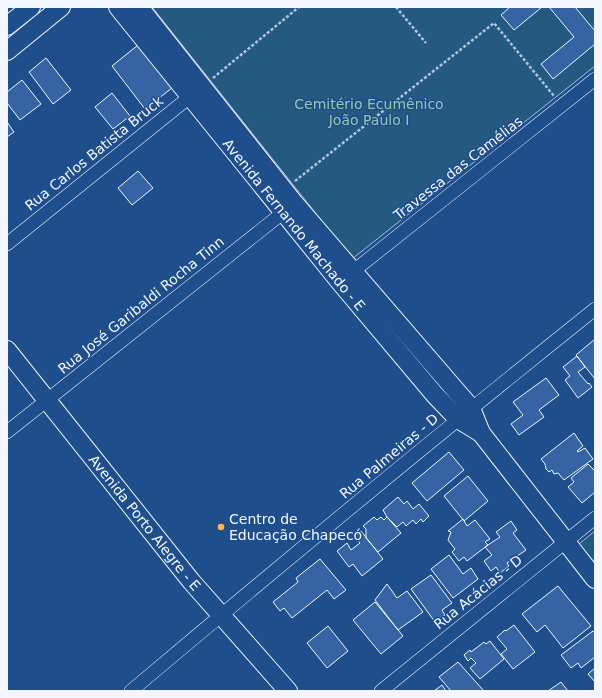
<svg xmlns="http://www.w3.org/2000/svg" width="602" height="698" viewBox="0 0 602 698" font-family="'DejaVu Sans',sans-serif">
	<rect width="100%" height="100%" fill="#1f4e8c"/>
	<!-- green -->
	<path fill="#245a82" stroke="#a8bbd7" d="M152,7H595V66L352,259Z
		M595,531V563L579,544Z"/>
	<!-- building -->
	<path fill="#3563a3" stroke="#f2f6ff" d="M510,7H542L514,30L501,15Z
		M549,7H575L595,31V44L553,79L541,64L574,37Z
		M138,45L172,88L145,109L112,66Z
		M46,58L71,90L53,104L29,72Z
		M22,80L41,104L20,120L7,103V92Z
		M112,93L130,116L113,129L95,107Z
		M7,122L14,132L7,137Z
		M138,171L153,188L132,205L118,188Z
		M595,339V379L576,355Z
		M577,356L585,367L578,372L588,384L589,383L592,387L578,398L565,380L570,376L563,367Z
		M546,378L559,395L539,410L544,417L519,435L511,424L523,415L513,402Z
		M574,433L583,446L577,451L578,452L585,448L593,459L564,480L558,473L554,474L552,470L549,472L546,469L545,464L541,459Z
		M449,452L464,470L427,501L412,483Z
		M588,464L595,471V492L582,503L568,487L574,482L571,478Z
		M468,476L488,501L464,521L444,496Z
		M398,497L404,504L407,501L413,509L419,504L429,516L423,522L421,519L416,524L413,520L406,526L403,522L397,527L387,517L383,510Z
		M374,517L377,520L381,517L384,520L387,517L401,533L378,552L366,538V529L363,526Z
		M463,519L467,526L475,520L490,539L485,542L488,545L467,561L464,557L459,561L452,552L455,549L448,540L451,532L448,531Z
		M511,521L517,530L513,533L526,550L507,563L509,566L500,573L496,567L491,571L484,561L492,555L485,547L500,537L496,532Z
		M361,531L383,559L362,576L353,564L349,567L337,551L347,543L351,550L360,543L355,537Z
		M449,555L463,574L471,568L478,579L453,598L431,569Z
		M320,559L346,590L334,599L327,590L292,618L284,608L280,611L273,602L298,582L296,578Z
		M431,575L452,603L442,610L445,615L435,622L411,589Z
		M387,584L397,598L407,591L423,612L398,630L375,600Z
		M558,586L591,626L563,648L545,625L537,632L522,614Z
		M375,602L403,636L381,654L353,620Z
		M514,625L535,652L513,669L501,654L507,649L497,637L505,630L506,631Z
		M328,626L348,651L327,668L307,643Z
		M593,631L595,633V657L581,668L578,663L571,668L561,655Z
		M490,641L504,659L480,679L470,668L476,663L471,658L468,661L464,655L470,650L471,652L484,642L486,644Z
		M458,662L484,691H451L439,677Z
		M595,668V682L588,674Z
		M561,682L568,691H548Z
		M442,685L446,691H434Z"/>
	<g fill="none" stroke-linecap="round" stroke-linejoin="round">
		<!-- street casing -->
		<g stroke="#f2f6ff" stroke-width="14">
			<path id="street" d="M7,244L197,91
				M346,277L595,79
				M7,432L290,207
				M131,691C284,562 439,434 595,309
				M381,691L595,518"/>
		</g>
		<!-- secondary casing -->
		<g stroke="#f2f6ff" stroke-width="20">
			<g id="secondary">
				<path id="s1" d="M118,7L340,282L435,395L458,419L481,433"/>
				<path d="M139,7L294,203L471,408L481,433L595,579"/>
				<path d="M7,26L31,7"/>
				<path d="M7,51L61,7"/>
				<path id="s2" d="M7,350L191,581L288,691"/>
			</g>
		</g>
		<!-- path -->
		<path stroke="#b3c4dc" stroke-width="2.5" stroke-dasharray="3 2" stroke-linecap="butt" d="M396,7L426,43
			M213,78L299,7
			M295,181L494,23L554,96"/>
		<!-- street -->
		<use href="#street" stroke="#1f4e8c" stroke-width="13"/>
		<!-- secondary -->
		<use href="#secondary" stroke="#1f4e8c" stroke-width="18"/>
	</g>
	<!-- markers -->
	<circle fill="#ffb74d" stroke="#1f4e8c" stroke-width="1.5" cx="221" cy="527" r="4"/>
	<g text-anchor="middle" stroke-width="3" stroke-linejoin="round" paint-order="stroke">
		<!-- park labels -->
		<g font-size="14" fill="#97c8a6" stroke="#1f4e8c">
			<text x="369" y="109">Cemitério Ecumênico<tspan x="369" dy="16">João Paulo I</tspan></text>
		</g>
		<!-- street labels -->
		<g font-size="14" fill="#f2f6ff" stroke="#1f4e8c">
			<text transform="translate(94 153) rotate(-39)" y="5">Rua Carlos Batista Bruck</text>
			<text transform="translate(458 168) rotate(-38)" y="5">Travessa das Camélias</text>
			<text dy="5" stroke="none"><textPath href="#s1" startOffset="280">Avenida Fernando Machado - E</textPath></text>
			<text transform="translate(141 305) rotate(-39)" y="5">Rua José Garibaldi Rocha Tinn</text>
			<text transform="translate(389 456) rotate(-40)" y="5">Rua Palmeiras - D</text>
			<text dy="5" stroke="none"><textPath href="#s2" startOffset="221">Avenida Porto Alegre - E</textPath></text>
			<text transform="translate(478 592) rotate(-39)" y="5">Rua Acácias - D</text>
		</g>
		<!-- poi labels -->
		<g font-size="14" fill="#f2f6ff" stroke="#1f4e8c" text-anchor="start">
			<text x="229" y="524">Centro de<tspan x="229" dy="16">Educação Chapecó</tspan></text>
		</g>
	</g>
	<!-- border -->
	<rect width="602" height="698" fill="none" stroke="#f2f6ff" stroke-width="16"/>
</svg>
